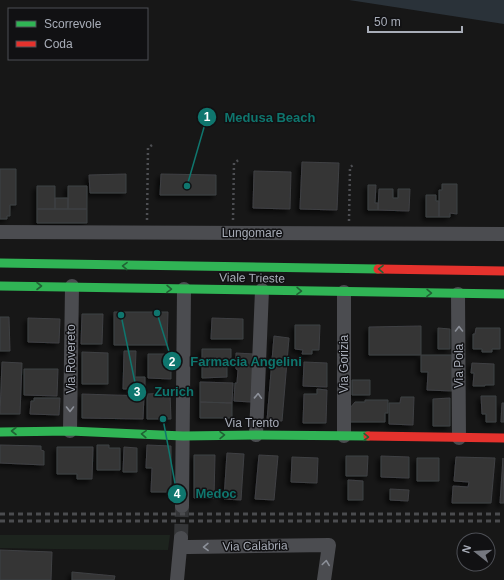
<svg xmlns="http://www.w3.org/2000/svg" width="504" height="580" viewBox="0 0 504 580" font-family="Helvetica,sans-serif">
	<defs>
		<filter id="shadow"><feDropShadow dx="-3.5" dy="3.5" stdDeviation="2" flood-color="#0009"/></filter>
	</defs>
	<rect width="100%" height="100%" fill="#171717"/>
	<!-- green -->
	<path fill="#1d241e" d="M0,535H170L168,550L53,549L0,548Z"/>
	<!-- water -->
	<path fill="#2a3239" d="M349,0H504V24Z"/>
	<!-- building -->
	<path fill="#353536" stroke="#3f4043" filter="url(#shadow)" d="M302,162L339,163L337,210L300,209Z
		M0,169H16V205H10V216H7V219H0Z
		M254,171L291,172L290,209L253,208Z
		M126,174V193H90L89,175Z
		M161,174L216,175V195H160Z
		M442,184H457V214L450,213V217H439V190H442Z
		M368,185H376L375,203H378V210H368Z
		M37,186H55V209H37Z
		M68,186H87V209H68Z
		M379,189H393V198H398V189H410L409,211L378,210Z
		M426,195H436V201H439V217H426Z
		M55,198H68V209H55Z
		M37,209H87V223H37Z
		M114,312H168L167,345H114Z
		M82,314H103L102,344H81Z
		M0,317H9L10,351H0Z
		M28,318L60,319L59,343L28,342Z
		M212,318L243,319V339H211Z
		M295,325H320L319,350H312V354H302L303,350L295,349Z
		M421,326V355H369V327Z
		M438,328L450,329V349H438Z
		M476,328H500V349H492V352H482V349H473V334H475Z
		M274,336L289,338L282,421L267,420Z
		M202,349H231V361H227V377L202,378Z
		M124,351H136L135,377H145V389H123Z
		M82,352L108,353V384H82Z
		M236,353L254,354L251,402L234,401L235,383H237L238,370L236,369Z
		M148,354H171V379L148,378Z
		M421,355H452V391L427,390L428,372H421Z
		M2,362L22,363L20,414H0Z
		M304,362L327,363V387L303,386Z
		M472,363L494,364V385H485V386H473L474,373H471Z
		M24,369H58L57,396L24,395Z
		M352,380H370V395H352Z
		M200,382L233,383L232,403L200,402Z
		M317,389L327,390L326,423H303L304,394H317Z
		M170,393L171,419H147V394Z
		M82,394L144,396L143,419L82,418Z
		M481,396H496V422H486V414H482Z
		M401,397H414L413,425L389,424V403H400Z
		M34,398H60L59,415L30,414L31,401H34Z
		M450,398V426H433V399Z
		M365,400H388V413H385V422H350V408L355,402H365Z
		M200,402L232,403V418H200Z
		M502,403H504V422H501Z
		M0,445L41,446V450L44,451V465L0,463Z
		M97,445H109V448H120V470H97Z
		M147,445L171,446V492H151L152,468H146Z
		M57,447H93L92,479H77V474H57Z
		M124,447L137,448V472H123Z
		M227,453L244,454L241,500L224,499Z
		M194,455H215L214,498H194Z
		M259,455L278,456L274,500L255,499Z
		M346,456H368L367,476H346Z
		M381,456L409,457V478L381,477Z
		M292,457L318,458L317,483L291,482Z
		M456,457L495,458L491,503H452L453,486L468,487L469,482L454,481Z
		M417,458H439V481H417Z
		M503,458L504,503H500Z
		M348,480L363,481V500H348Z
		M390,489L409,490L408,501L390,500Z
		M0,550L52,552L51,580H0Z
		M72,572L115,576L114,580H72Z"/>
	<g fill="none" stroke-linecap="round" stroke-linejoin="round">
		<!-- street-tunnel -->
		<path stroke="#343537" stroke-width="14" stroke-dasharray="14 7" stroke-linecap="butt" d="M181,538L182,506"/>
		<!-- path -->
		<path stroke="#4d4e52" stroke-width="2.5" stroke-dasharray="2 3" stroke-linecap="butt" d="M147,220L148,148L152,145
			M233,220L234,163L240,159
			M349,221L350,167L355,164"/>
		<!-- street -->
		<path stroke="#4b4c50" stroke-width="14" d="M0,232L504,234
			M458,294L459,438
			M70,431L72,286
			M256,435L262,290
			M344,436V292
			M182,506L184,289
			M181,546L189,547L329,545L324,580
			M177,580L181,538"/>
		<!-- fast -->
		<path stroke="#30b455" stroke-width="9" d="M0,263L378,269
			M0,286L504,294
			M0,432L70,431L183,436L256,435L368,436"/>
		<!-- jam -->
		<path stroke="#e5322d" stroke-width="9" d="M378,269L504,271
			M368,436L504,438"/>
		<!-- rail -->
		<path stroke="#4b4c4f" stroke-width="3" stroke-dasharray="5 4" stroke-linecap="butt" d="M0,514H504
			M0,521H504"/>
	</g>
	<!-- one-way arrows -->
	<defs><path id="oneway-chevron" d="M-2-3.5L2.5 0L-2 3.5" fill="none" stroke-width="1.6" stroke-linecap="round" stroke-linejoin="round"/></defs>
	<g stroke="#206234">
		<use href="#oneway-chevron" transform="translate(125 266) rotate(-179)"/>
		<use href="#oneway-chevron" transform="translate(381 269) rotate(-179)"/>
		<use href="#oneway-chevron" transform="translate(39 286)"/>
		<use href="#oneway-chevron" transform="translate(169 289) rotate(1)"/>
		<use href="#oneway-chevron" transform="translate(299 291) rotate(1)"/>
		<use href="#oneway-chevron" transform="translate(429 293) rotate(1)"/>
		<use href="#oneway-chevron" transform="translate(14 431) rotate(180)"/>
		<use href="#oneway-chevron" transform="translate(144 434) rotate(-177)"/>
		<use href="#oneway-chevron" transform="translate(222 435) rotate(-1)"/>
		<use href="#oneway-chevron" transform="translate(366 437) rotate(1)"/>
	</g>
	<g stroke="#8c9099">
		<use href="#oneway-chevron" transform="translate(459 329) rotate(-90)"/>
		<use href="#oneway-chevron" transform="translate(258 396) rotate(-88)"/>
		<use href="#oneway-chevron" transform="translate(70 409) rotate(90)"/>
		<use href="#oneway-chevron" transform="translate(206 547) rotate(179)"/>
		<use href="#oneway-chevron" transform="translate(326 563) rotate(-82)"/>
	</g>
	<g text-anchor="middle" stroke-width="3" stroke-linejoin="round" paint-order="stroke">
		<!-- street labels -->
		<g font-size="12" fill="#a8adb8" stroke="#111113">
			<text x="252" y="237">Lungomare</text>
			<text transform="translate(252 278) rotate(1)" y="4">Viale Trieste</text>
			<text transform="translate(71 359) rotate(-90)" y="4">Via Rovereto</text>
			<text transform="translate(344 364) rotate(-90)" y="4">Via Gorizia</text>
			<text transform="translate(459 366) rotate(-90)" y="4">Via Pola</text>
			<text x="252" y="427">Via Trento</text>
			<text transform="translate(255 546) rotate(-1)" y="4">Via Calabria</text>
		</g>
	</g>
	<!-- callouts -->
	<path fill="none" stroke="#0f766e" stroke-width="1.5" d="M187 186L207 117M157 313L172 361M121 315L137 392M163 419L177 494"/>
	<g fill="#0f766e" stroke="#111113" stroke-width="1.5">
		<circle cx="187" cy="186" r="4"/>
		<circle cx="157" cy="313" r="4"/>
		<circle cx="121" cy="315" r="4"/>
		<circle cx="163" cy="419" r="4"/>
		<circle cx="207" cy="117" r="10"/>
		<circle cx="172" cy="361" r="10"/>
		<circle cx="137" cy="392" r="10"/>
		<circle cx="177" cy="494" r="10"/>
	</g>
	<g font-size="12" text-anchor="middle" font-weight="bold" fill="#fff">
		<text x="207" y="121">1</text>
		<text x="172" y="366">2</text>
		<text x="137" y="396">3</text>
		<text x="177" y="498">4</text>
	</g>
	<g font-size="13" text-anchor="middle" font-weight="bold" fill="#0f766e" stroke="#111113" stroke-width="3" stroke-linejoin="round" paint-order="stroke">
		<text x="270" y="122">Medusa Beach</text>
		<text x="246" y="366">Farmacia Angelini</text>
		<text x="174" y="396">Zurich</text>
		<text x="216" y="498">Medoc</text>
	</g>
	<!-- legend -->
	<rect x="8" y="8" width="140" height="52" fill="#111113" stroke="#4d4f55"/>
	<rect x="16" y="21" width="20" height="6" fill="#30b455" stroke="#4d4f55"/>
	<text x="44" y="28" font-size="12" fill="#a8adb8">Scorrevole</text>
	<rect x="16" y="41" width="20" height="6" fill="#e5322d" stroke="#4d4f55"/>
	<text x="44" y="48" font-size="12" fill="#a8adb8">Coda</text>
	<!-- north arrow -->
	<g transform="translate(476 552) rotate(287)"><circle r="19" fill="#111113" stroke="#4d4f55"/>
	<path d="M0-3L7 15L0 10L-7 15Z" fill="#757880"/>
	<text y="-6" font-size="11" font-weight="bold" text-anchor="middle" fill="#a8adb8">N</text>
	</g>
	<!-- scale -->
	<path d="M368 26v6h94v-6" fill="none" stroke="#a8adb8" stroke-width="2"/>
	<text x="374" y="26" font-size="12" fill="#a8adb8" stroke="#111113" stroke-width="3" paint-order="stroke">50 m</text>
</svg>
